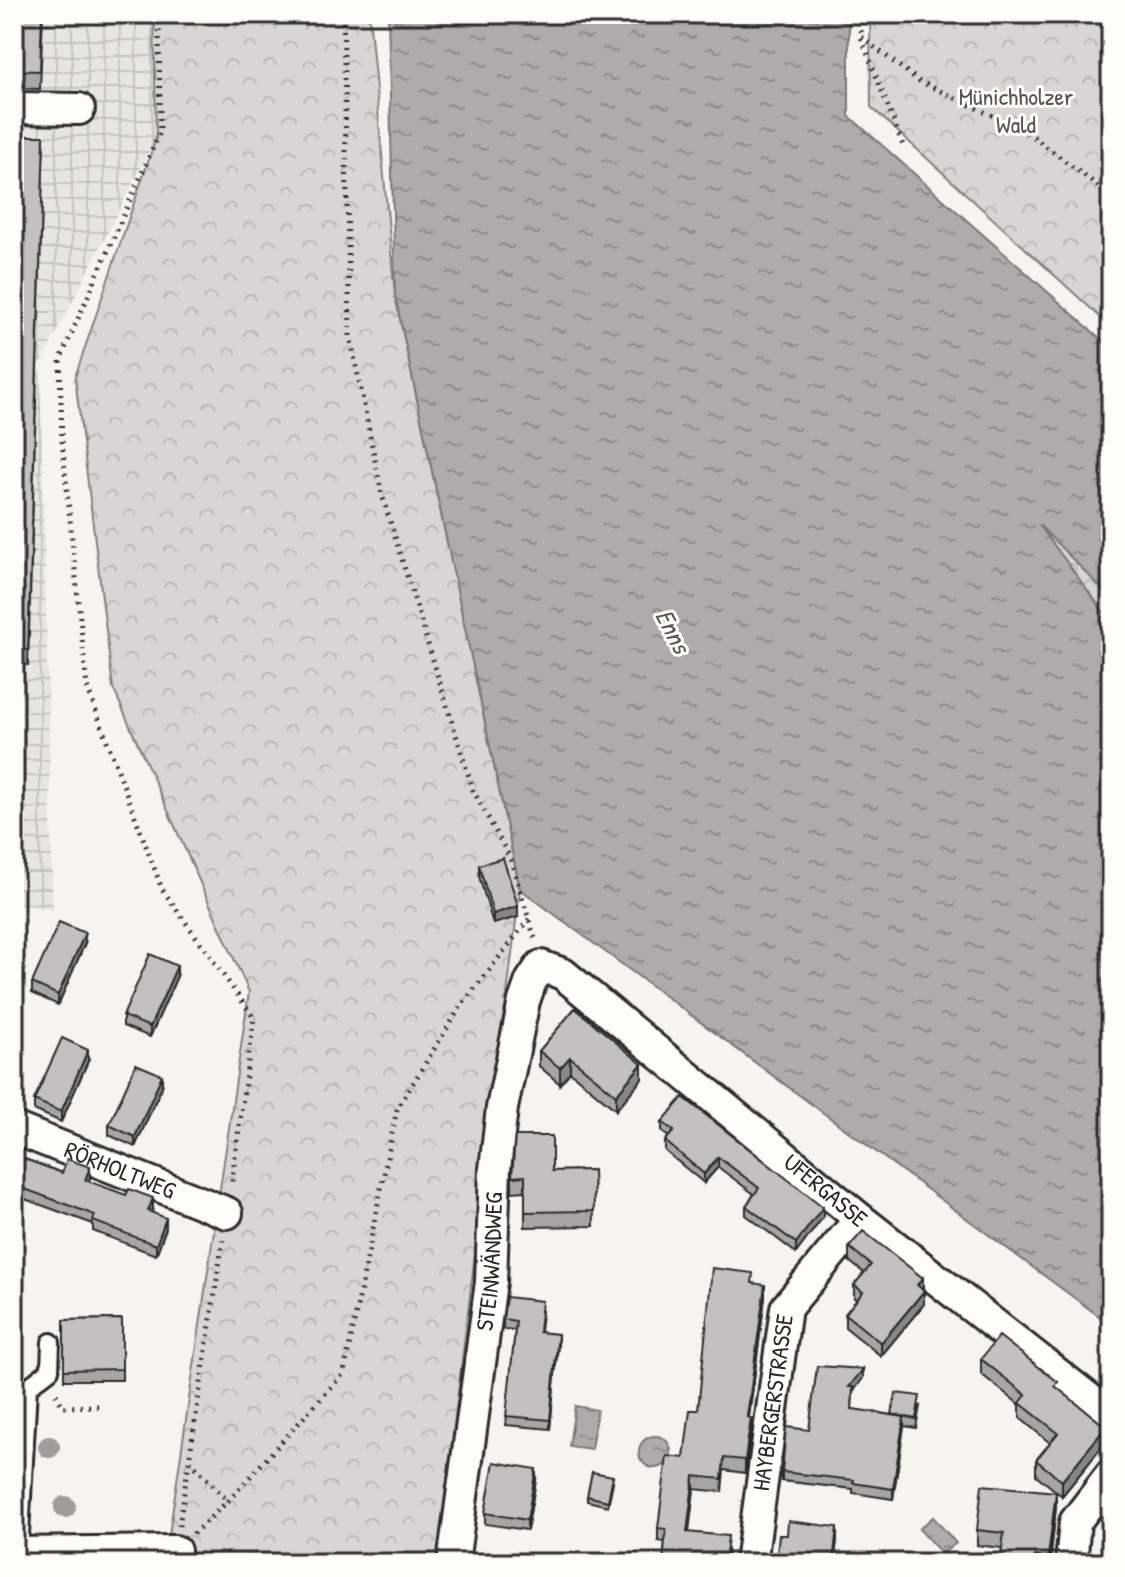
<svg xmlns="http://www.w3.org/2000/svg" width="1125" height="1577" viewBox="0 0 1125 1577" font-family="'Patrick Hand',sans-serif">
	<defs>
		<pattern id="industrial-grid" width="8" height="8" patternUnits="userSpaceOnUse" patternTransform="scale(2)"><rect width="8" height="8" fill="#e6e5e0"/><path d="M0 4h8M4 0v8" fill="none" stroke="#c5c5c0"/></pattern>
		<pattern id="forest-crowns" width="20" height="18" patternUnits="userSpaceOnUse" patternTransform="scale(2)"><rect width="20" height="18" fill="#d7d6d2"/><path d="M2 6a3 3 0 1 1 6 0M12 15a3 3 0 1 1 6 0" fill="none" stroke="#b9b8b4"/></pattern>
		<pattern id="water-ripples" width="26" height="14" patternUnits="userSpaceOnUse" patternTransform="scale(2)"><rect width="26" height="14" fill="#adaca9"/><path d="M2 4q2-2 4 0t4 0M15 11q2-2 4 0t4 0" fill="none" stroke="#8d8c8a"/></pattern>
	</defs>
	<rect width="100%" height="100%" fill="#f5f4ef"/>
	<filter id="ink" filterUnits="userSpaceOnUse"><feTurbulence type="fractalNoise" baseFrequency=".0125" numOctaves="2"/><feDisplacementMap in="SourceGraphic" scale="16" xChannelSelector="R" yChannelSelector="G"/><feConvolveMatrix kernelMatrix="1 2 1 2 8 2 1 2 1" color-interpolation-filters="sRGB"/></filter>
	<g filter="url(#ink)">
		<!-- industrial -->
		<path fill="url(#industrial-grid)" d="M14,14H154L156,138L40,365L53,910L14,904Z"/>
		<!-- forest -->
		<path fill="url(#forest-crowns)" stroke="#81807e" stroke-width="2" d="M154,14H369L395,295L520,889L437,1563H162L168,1542L249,992L113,688L75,377L156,138Z
			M870,14H1111V327L871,107Z
			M1033,517L1111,598V622Z"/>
		<!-- water -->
		<path fill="url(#water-ripples)" stroke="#797877" stroke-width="2" d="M388,14H849V116L1111,348V598L1039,525L1111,622V1325L520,889L395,295Z
			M575,1406L597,1410L591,1449L569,1446Z
			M639 1452a16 16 0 1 1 32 0a16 16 0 1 1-32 0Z
			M933,1517L956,1543L942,1554L919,1529Z"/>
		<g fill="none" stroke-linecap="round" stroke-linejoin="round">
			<!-- lane casing -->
			<g stroke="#2b2b2b" stroke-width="22">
				<path id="lane" d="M19,1553L28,1387L50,1370L51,1342"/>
			</g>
			<!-- street casing -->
			<g stroke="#2b2b2b" stroke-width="36">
				<g id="street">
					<path d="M14,108L79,109"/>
					<path id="s1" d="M14,1128L227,1213"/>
					<path d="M14,1553L175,1551"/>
					<path id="s2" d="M453,1563L491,1282L495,1169L502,1108L524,1001L531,981L541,966L563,974L860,1219L1111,1416"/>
					<path id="s3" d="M751,1563L786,1308L860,1219"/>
					<path d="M1071,1563L1075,1522L1111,1475"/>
				</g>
			</g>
			<!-- path -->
			<path stroke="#2b2b2b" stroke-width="5" stroke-dasharray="2 6" stroke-linecap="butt" d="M159,14L160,132L60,360L62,441L87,687L162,889L254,1018L231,1186
				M343,14L350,336L382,495L473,790L510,858L535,939
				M861,14V37L904,148
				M861,37L919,81L1027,132L1111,196
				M56,1394L63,1407L102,1406
				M190,1461L228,1501
				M179,1526L223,1240
				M193,1534L228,1501L344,1373L397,1109L461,1006L529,919"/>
			<!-- lane -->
			<use href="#lane" stroke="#fdfcf7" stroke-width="16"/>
			<!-- street -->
			<use href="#street" stroke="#fdfcf7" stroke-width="30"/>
		</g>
		<!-- trees -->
		<g fill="#9e9d9a">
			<circle cx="49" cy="1447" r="11"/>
			<circle cx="65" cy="1507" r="11"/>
		</g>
		<!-- wall -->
		<path fill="#a7a6a3" stroke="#2b2b2b" stroke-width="2" d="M14,14H43L40,89L14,88Z
			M14,136H44L28,665L14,664Z
			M479,865L518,917L493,924L479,876Z
			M85,943L58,1005L32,993V983Z
			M177,976L150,1037L123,1026V1016Z
			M575,1008L642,1079L616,1110L570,1072L560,1084L539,1066V1051Z
			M88,1061L61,1122L34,1110V1100Z
			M162,1086L135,1147L109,1135V1125Z
			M662,1122L823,1217L796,1253L746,1215V1206L754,1194L718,1167L704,1183L665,1151V1141L669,1137L662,1132Z
			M14,1155L62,1173L90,1178L88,1181L153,1208L152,1212L166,1228L156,1255L93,1231V1224L14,1195Z
			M593,1170L594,1226L525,1227V1191L512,1192V1177L552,1171Z
			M849,1247L923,1290L924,1304L881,1356L845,1327V1314L857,1300L854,1298V1285L864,1273L849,1261Z
			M753,1283L765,1297L749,1417L751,1430L745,1473L724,1470L722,1492L694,1489L689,1532L728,1549L727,1563H663L665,1542L658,1541V1528L684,1458L698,1410Z
			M542,1311L540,1332L558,1343L550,1429L506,1425L515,1330L503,1329V1319Z
			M122,1319V1380H64V1320Z
			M981,1359L1058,1389L1106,1442L1062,1496L1036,1475V1460L1050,1443L1020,1418V1405L981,1374Z
			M863,1378L853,1392L852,1409L892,1415L920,1406L916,1428L904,1426L893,1499L853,1493V1489L782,1481V1472L809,1430Z
			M536,1480L527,1530L485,1524V1513Z
			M613,1482L608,1506L587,1501V1496Z
			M1056,1507L1050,1563H1000L1002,1548L977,1545V1530Z"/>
		<!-- shaded-wall -->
		<path fill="#888785" stroke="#2b2b2b" stroke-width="2" d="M518,906V917L493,924V914Z
			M85,933V943L58,1005V995Z
			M177,966V976L150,1037V1027Z
			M88,1050V1061L61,1122V1112Z
			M570,1057V1072L560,1084V1068Z
			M642,1064V1079L616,1110V1095Z
			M162,1075V1086L135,1147V1137Z
			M718,1157V1167L704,1183V1174Z
			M90,1167V1178L85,1190V1180Z
			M153,1198V1208L148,1222V1211Z
			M823,1207V1217L796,1253V1243Z
			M166,1218V1228L156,1255V1245Z
			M923,1278V1291L917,1285Z
			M765,1285V1297L747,1430V1417Z
			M924,1291V1304L881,1356V1343Z
			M558,1334V1343L550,1429V1420Z
			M863,1369V1378L853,1392L849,1387Z
			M904,1417V1426L893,1499V1489Z
			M751,1418V1430L745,1473V1460Z
			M1106,1427V1442L1062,1496V1481Z
			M536,1469V1480L527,1530V1520Z
			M694,1476V1489L687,1544V1532Z
			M1056,1492V1507L1050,1563H1048Z
			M837,1527V1542L834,1563H833Z"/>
		<!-- building -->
		<path fill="#c2c1be" stroke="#2b2b2b" stroke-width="2" d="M14,14H42L40,71L14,70Z
			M14,136H44L28,650L14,649Z
			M503,858L518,906L493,914L479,865Z
			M59,922L85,933L58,995L32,983Z
			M150,954L177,966L150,1027L123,1016Z
			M575,1008L642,1064L616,1095L570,1057L560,1068L539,1051Z
			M62,1038L88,1050L61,1112L34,1100Z
			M136,1064L162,1075L135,1137L109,1125Z
			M683,1097L823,1207L796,1243L746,1206L759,1188L718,1157L704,1174L665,1141L674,1131L662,1122Z
			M515,1136H552V1171L593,1170L594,1211L525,1212V1176L512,1177Z
			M14,1155L62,1173L67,1159L90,1167L85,1180L126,1195L129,1189L153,1198L148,1211L166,1218L156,1245L93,1221L95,1215L14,1185Z
			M863,1231L923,1278L917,1285L924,1291L881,1343L845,1314L863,1292L854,1285L871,1265L849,1247Z
			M712,1268L753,1273L752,1283L765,1285L747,1417L751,1418L745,1460L724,1458L722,1479L694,1476L687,1532L728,1536L725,1563H663L666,1529L658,1528L667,1456L684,1458L690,1410H698Z
			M506,1297L542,1301L539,1332L558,1334L550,1420L506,1416L516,1321L503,1319Z
			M122,1319V1369L64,1370V1320Z
			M999,1336L1058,1382L1055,1386L1106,1427L1062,1481L1036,1460L1058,1433L1020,1403L1026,1395L981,1359Z
			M817,1366L863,1369L849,1387H853L852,1409L904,1417L893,1489L853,1483L854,1480L782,1472L786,1427L809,1430Z
			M896,1393L920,1396L916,1419L892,1414Z
			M494,1462L536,1469L527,1520L485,1513Z
			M592,1472L613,1476L608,1501L587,1496Z
			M982,1485L1056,1492L1048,1557L1035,1556V1563H1000L1004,1533L977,1530Z
			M788,1521L837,1527L833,1563H776L779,1535H787Z"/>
	</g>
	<g text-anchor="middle" stroke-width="6" stroke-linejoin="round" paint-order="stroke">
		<!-- park labels -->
		<g font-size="24" fill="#565655" stroke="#fdfcf7">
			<text x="1016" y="105">Münichholzer<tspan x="1016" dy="28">Wald</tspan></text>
		</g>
		<!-- street labels -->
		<g font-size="24" fill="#2b2b2b" stroke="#fdfcf7">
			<text dy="8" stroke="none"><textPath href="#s1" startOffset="114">RÖRHOLTWEG</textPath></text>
			<text dy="8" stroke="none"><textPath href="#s2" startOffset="970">UFERGASSE</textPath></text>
			<text dy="8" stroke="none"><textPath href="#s2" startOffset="304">STEINWÄNDWEG</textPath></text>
			<text dy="8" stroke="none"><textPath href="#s3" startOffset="162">HAYBERGERSTRASSE</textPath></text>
		</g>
		<!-- water labels -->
		<g font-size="26" font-style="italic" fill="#585857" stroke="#fdfcf7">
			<text transform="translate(673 631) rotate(63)" y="9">Enns</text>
		</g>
	</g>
	<!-- margin -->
	<rect width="1125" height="1577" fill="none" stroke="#fdfcf7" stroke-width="48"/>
	<rect x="24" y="24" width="1077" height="1529" fill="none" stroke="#2b2b2b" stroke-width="3" filter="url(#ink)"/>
</svg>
